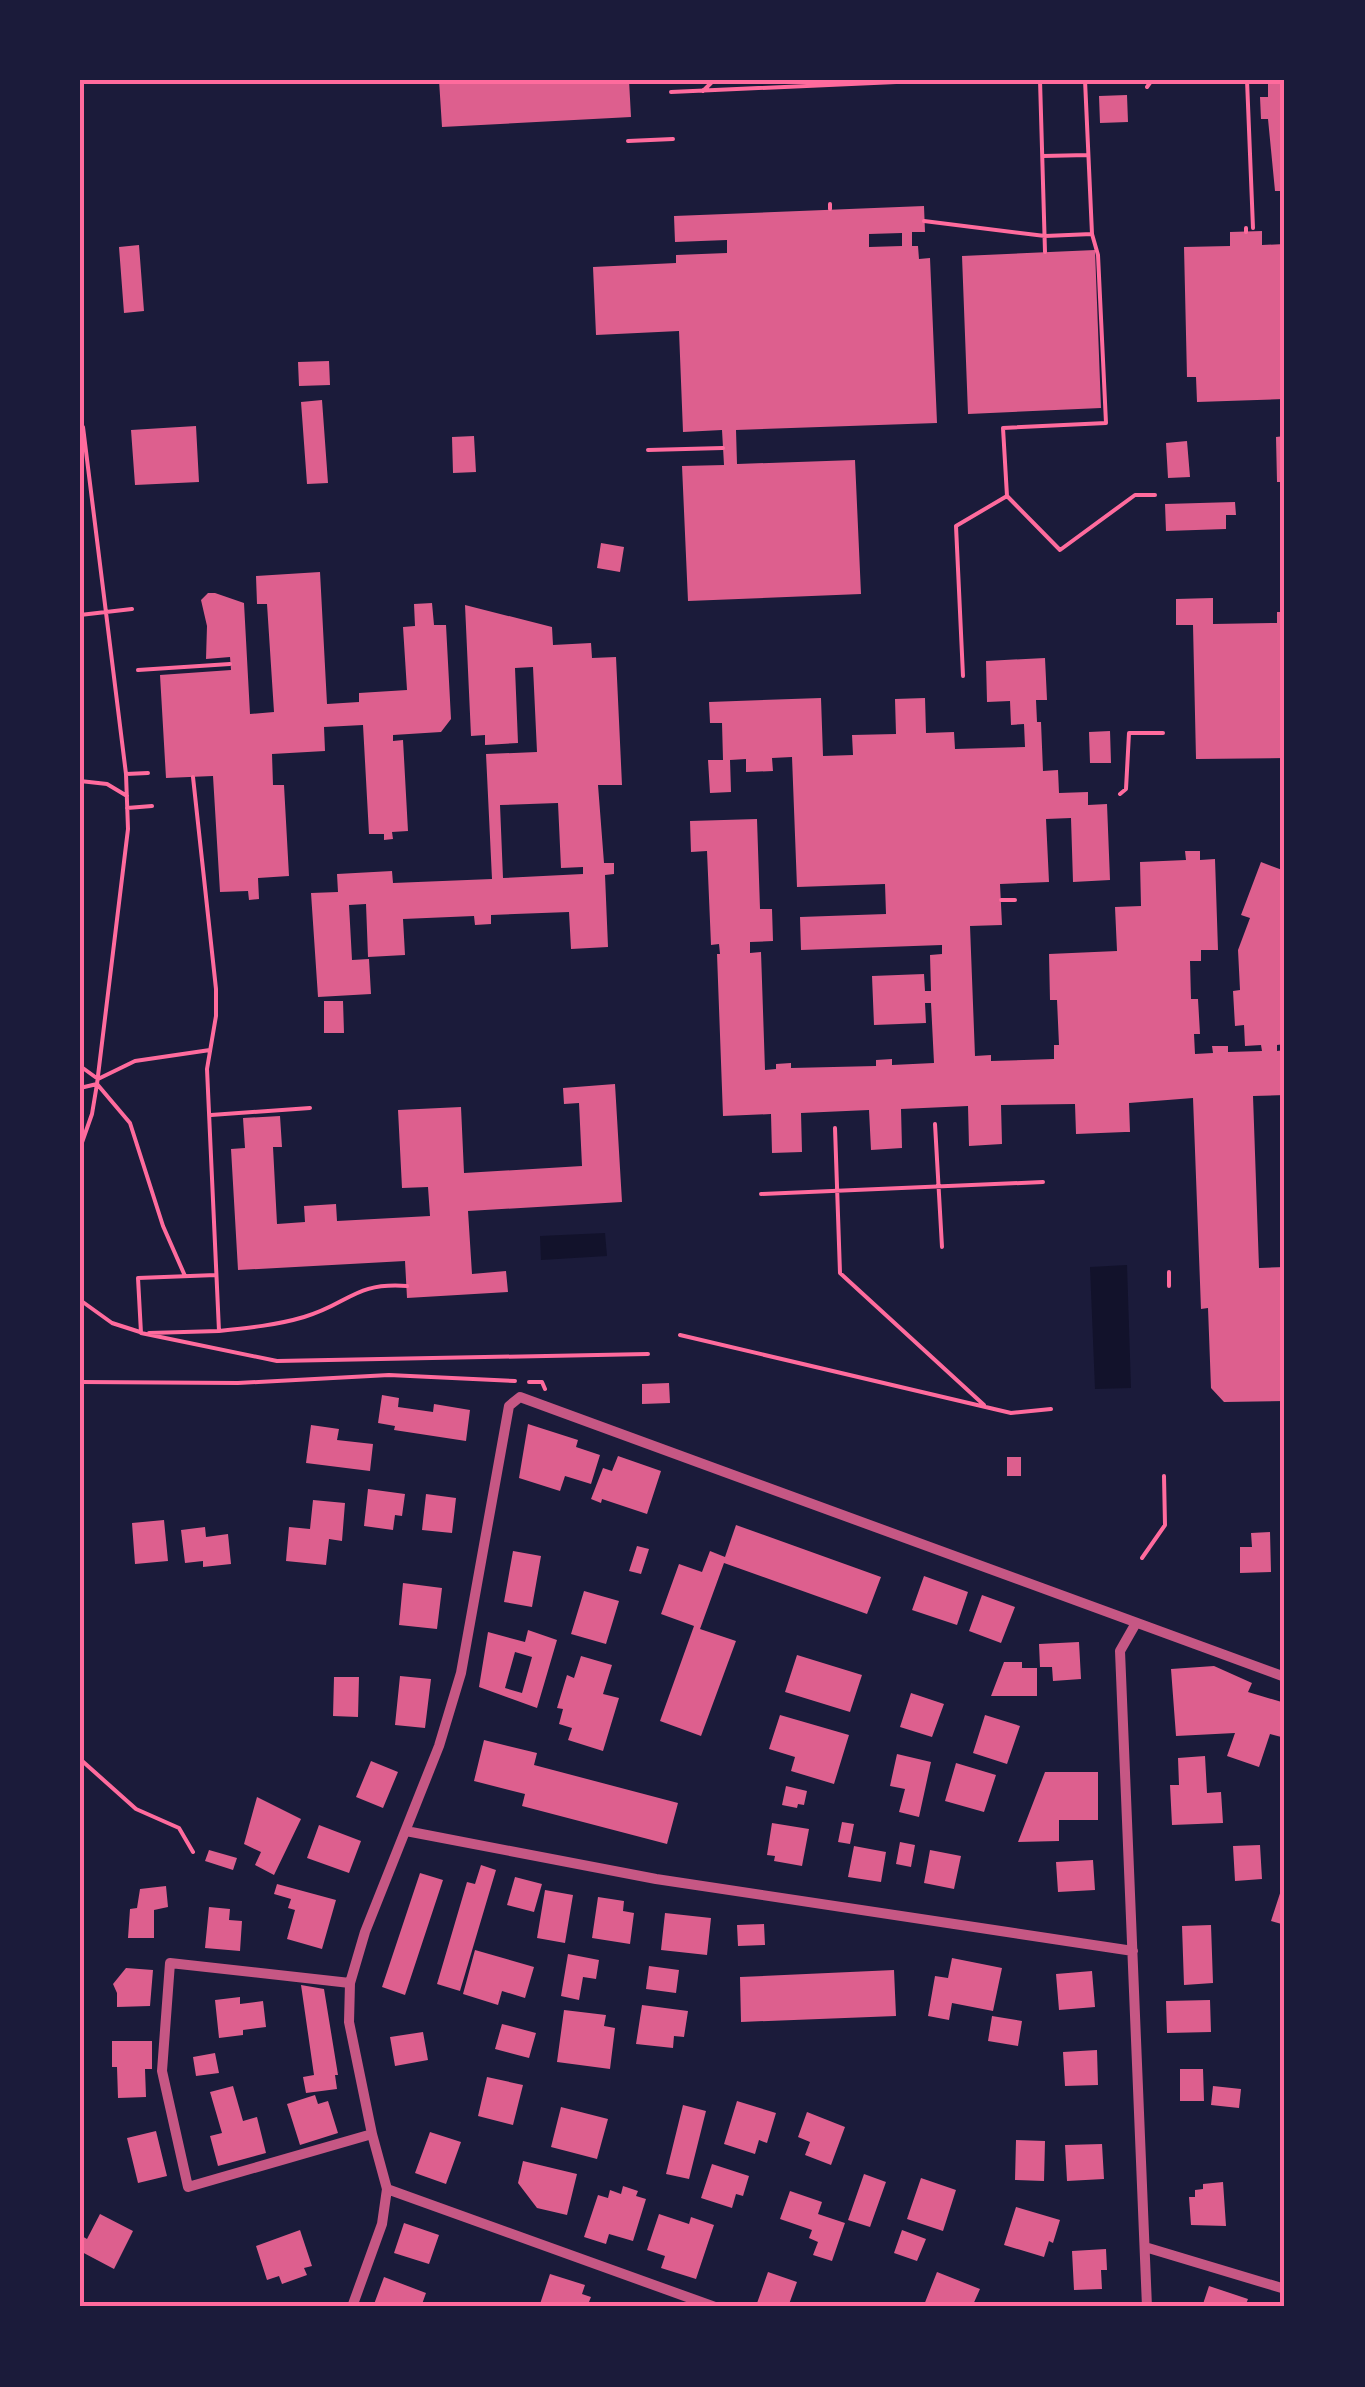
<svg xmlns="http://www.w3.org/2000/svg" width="1365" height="2387" viewBox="0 0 1365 2387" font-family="Lato,sans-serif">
	<rect width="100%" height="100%" fill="#1b1b3a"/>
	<!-- water -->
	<path fill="#12122b" d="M605,1233L607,1256L541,1260L540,1236Z
		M1127,1265L1131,1388L1095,1389L1090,1267Z"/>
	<!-- building -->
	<path fill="#dd5f8e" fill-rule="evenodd" d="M439,80H629L631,117L442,127Z
		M1268,80H1285V191H1275L1268,119H1261L1260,97H1268Z
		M1127,95L1128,122L1100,123L1099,96Z
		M924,206L925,232H912V246H918L919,259L930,258L937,423L736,430L737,464L855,460L861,594L688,601L682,466L724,465L722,430L683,432L679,331L596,335L593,267L676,263V255L727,253V240L675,242L674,216ZM902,233V246L869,247V234Z
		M1262,231V245L1285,244L1284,399L1197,402L1196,377H1187L1184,247L1230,246V232Z
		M139,245L144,311L124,313L119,247Z
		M1095,250L1101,408L968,414L962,256Z
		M329,361L330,385L299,386L298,362Z
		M322,400L328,483L307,484L301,402Z
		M196,426L199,482L135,485L131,430Z
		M474,436L476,472L453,473L452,437Z
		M1285,436V482H1277L1276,437Z
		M1187,441L1190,477L1168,478L1166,443Z
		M1235,502L1236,515H1226V529L1166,531L1165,504Z
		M601,543L624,547L620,572L597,568Z
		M320,572L327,704L359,702V693L407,690L403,627L415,626L414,604L432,603L434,625H446L451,719L441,732L393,735V741L403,740L408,831L392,832L393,839L384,840V834H369L363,725L324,727L325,751L272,754L273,785H284L289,876L258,878L259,899L249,900L248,891L220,892L213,776L166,778L160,675L231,670L230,657L206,659L207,626L201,600L208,593H215L244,603L250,714L274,712L267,604H257L256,576Z
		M1213,598V624L1277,623V612H1285V758L1196,759L1193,625H1176V599Z
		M465,605L552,627L553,645L591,643L592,658L616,657L622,785H598L604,863H614V874L605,875L608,947L571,949L569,912L491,915V924L475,925L474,916L403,919L405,955L368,957L366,904L349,905L352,960L369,959L371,994L318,997L311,893L338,892L337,874L392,871L393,883L492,879L486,754L537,752L533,667L515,668L518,743L485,745V735L471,736ZM558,803L561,868L583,867V874L503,878L500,805Z
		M1045,658L1047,700H1036L1037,722H1041L1043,771L1058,770L1059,793L1088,792V805L1107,804L1110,880L1073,882L1071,818L1046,819L1049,882L1000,884L1002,925L970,926L975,1056L991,1055V1061L1054,1059V1045H1059L1057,1000H1050L1049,954L1117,951L1115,907L1141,906L1140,862L1186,860L1185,851H1200V860L1215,859L1218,950H1201V961H1190L1191,999H1198L1200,1034H1194L1195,1054L1213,1053L1212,1046H1228V1052L1262,1051L1261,1045L1245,1046L1244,1025L1235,1026L1233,991L1240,990L1238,950L1250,918L1241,915L1261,862L1285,871V1044L1277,1045V1051L1285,1050V1095L1253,1096L1259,1268L1285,1267V1401L1224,1402L1211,1388L1208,1308L1201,1309L1193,1098L1129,1103L1130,1132H1125L1076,1134L1075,1104L1001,1105L1002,1144L969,1146L968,1106L901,1109L902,1148L871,1150L869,1110L801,1113L802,1152L772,1153L771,1114L723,1116L717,954H720L719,944L711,945L707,851L691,852L690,821L757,819L760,909H772L773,941L750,942V953L761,952L765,1070L776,1069V1064L791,1063V1068L876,1066V1060L892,1059V1065L934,1063L931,1003H925L926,1023L874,1025L872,976L924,974L925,991H931L930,955L942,954V945L801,950L800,917L886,914L885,884L797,887L792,757L772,758L773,771L746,772V759L730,760L731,792L710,793L708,760H723L722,723H710L709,702L821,698L823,756L853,755L852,735L896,734L895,699L925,698L926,733L954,732L955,749L1025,747L1024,724L1011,725L1010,701L987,702L986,661Z
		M1110,731L1111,763H1090L1089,732Z
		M324,1001H343L344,1033H324Z
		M615,1084L622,1202L468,1211L472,1274L506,1271L508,1292L407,1298L405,1261L238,1270L231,1149L245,1148L243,1118L280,1116L282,1147H273L277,1224L305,1222L304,1206L336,1204L337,1221L430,1216L428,1187L402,1188L398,1110L461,1107L464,1173L582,1166L579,1103L564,1104L563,1088Z
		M669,1383L670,1403L642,1404V1384Z
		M382,1395L399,1398L398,1407L433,1412L434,1404L470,1410L466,1441L394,1430L395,1426L378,1423Z
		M528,1424L578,1440L576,1447L600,1455L591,1484L565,1476L560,1491L519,1478Z
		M311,1425L339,1429L337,1440L373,1444L370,1471L306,1463Z
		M618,1456L661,1471L647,1514L602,1499L601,1503L591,1499L603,1468L612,1471Z
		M1007,1457H1021V1476H1007Z
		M368,1489L405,1494L402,1516L395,1515L393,1530L364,1526Z
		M426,1494L456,1498L452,1533L422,1530Z
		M313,1500L345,1503L342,1541L329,1539L326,1565L286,1561L289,1527L310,1529Z
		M164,1520L168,1561L135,1564L132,1523Z
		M736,1525L881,1577L867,1614L724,1563L700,1629L736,1641L701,1736L660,1721L694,1626L661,1614L679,1564L702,1572L710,1551L725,1557Z
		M205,1527L206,1537L228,1534L231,1564L203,1567V1561L185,1563L181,1530Z
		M1270,1532L1271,1572L1240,1573V1547H1252L1251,1533Z
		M637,1546L649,1549L641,1574L629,1571Z
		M513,1551L541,1556L532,1607L504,1602Z
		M924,1576L968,1592L957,1625L912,1610Z
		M403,1583L442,1588L437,1629L399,1625Z
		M584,1591L619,1601L606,1644L571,1634Z
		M982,1595L1015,1607L1001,1643L969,1631Z
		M528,1630L557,1640L537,1708L479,1687L488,1632L525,1642ZM515,1652L532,1657L522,1693L505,1688Z
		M1079,1642L1081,1679L1053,1681L1052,1667H1040L1039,1644Z
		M797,1655L862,1675L850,1712L785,1692Z
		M581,1656L612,1665L603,1694L619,1698L603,1751L568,1740L572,1728L559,1724L563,1709L557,1708L567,1675L574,1678Z
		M1004,1662H1022V1668H1037V1696H991Z
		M1214,1666L1252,1683L1248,1692L1285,1703V1738L1270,1734L1259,1767L1227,1756L1235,1733L1176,1736L1171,1669Z
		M400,1676L431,1679L425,1728L395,1725Z
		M334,1677H359L358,1717L333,1716Z
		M911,1693L944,1704L932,1737L900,1727Z
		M780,1715L849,1735L834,1784L791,1771L795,1757L769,1749Z
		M985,1715L1020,1726L1007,1764L973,1753Z
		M484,1740L537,1753L534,1765L678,1803L667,1844L522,1806L525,1794L474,1781Z
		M897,1754L931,1762L919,1817L899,1812L905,1789L890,1786Z
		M1205,1756L1207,1793L1221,1792L1223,1823L1172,1825L1170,1785H1179L1178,1758Z
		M371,1761L398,1772L383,1808L356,1797Z
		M956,1763L996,1775L984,1812L945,1801Z
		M1045,1772H1098V1820H1059V1841L1018,1842Z
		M786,1786L807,1791L804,1805L798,1804L797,1808L782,1805Z
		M257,1797L301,1819L274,1875L255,1865L261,1852L244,1844Z
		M842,1822L854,1824L850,1844L838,1842Z
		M772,1823L809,1829L802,1866L774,1861L775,1856L767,1855Z
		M319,1825L361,1841L349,1873L307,1858Z
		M900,1842L915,1845L911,1867L896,1864Z
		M1260,1845L1262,1879L1235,1881L1233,1846Z
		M854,1846L886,1852L881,1882L848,1877Z
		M209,1850L237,1858L233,1870L205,1861Z
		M930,1850L961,1856L954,1889L924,1883Z
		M1093,1860L1095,1890L1058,1892L1056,1862Z
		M481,1865L496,1870L460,1991L437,1984L467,1882L475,1884Z
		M420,1873L443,1880L405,1995L382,1987Z
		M515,1877L542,1884L534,1912L507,1905Z
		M1285,1878V1925L1271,1921Z
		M277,1884L336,1900L322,1949L287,1939L295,1910L288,1908L291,1899L274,1894Z
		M166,1886L168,1907L154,1910V1938H128L130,1909L137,1908L140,1889Z
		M545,1890L573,1895L565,1943L537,1938Z
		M598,1897L624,1901L623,1911L634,1913L630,1944L592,1938Z
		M209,1907L230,1909L229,1920L242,1921L240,1951L205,1948Z
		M665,1913L711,1918L707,1955L661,1950Z
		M764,1924L765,1945L738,1946L737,1925Z
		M1211,1925L1213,1983L1184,1985L1182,1926Z
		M475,1950L534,1967L525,1998L502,1991L498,2005L463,1994Z
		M568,1954L599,1960L596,1979L583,1977L579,2000L561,1996Z
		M952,1958L1002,1968L993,2011L952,2003L949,2020L928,2016L935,1976L948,1978Z
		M649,1966L679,1970L676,1993L646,1989Z
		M126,1968L153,1970L150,2006L117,2007V1993L113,1984Z
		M894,1970L896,2016L741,2022L740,1977Z
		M1092,1971L1095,2007L1059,2010L1056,1974Z
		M301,1985L324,1989L338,2075H335L337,2089L306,2093L303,2077L314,2075Z
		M240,1997V2004L263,2001L266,2027L243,2030V2035L219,2038L215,2000Z
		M1210,2000L1211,2032L1167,2033L1166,2001Z
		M642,2005L688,2011L684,2037L674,2036L673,2048L636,2044Z
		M564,2010L606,2015L604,2026L615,2028L610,2069L557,2062Z
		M992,2016L1022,2021L1018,2046L988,2041Z
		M502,2024L536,2033L529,2058L495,2049Z
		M423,2032L428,2060L395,2066L390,2037Z
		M112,2041H152V2069H145L146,2097L118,2098L117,2067H112Z
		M1097,2050L1098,2085L1065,2086L1063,2052Z
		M215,2053L219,2073L196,2076L193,2057Z
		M1180,2069H1203L1204,2101H1180Z
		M487,2077L523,2085L513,2125L478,2116Z
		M233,2086L243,2121L257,2117L266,2153L218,2166L210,2136L222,2133L210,2092Z
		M1213,2086L1241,2089L1239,2108L1211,2105Z
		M315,2095L318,2104L328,2101L338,2133L300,2145L287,2104Z
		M737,2101L776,2113L767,2143L759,2140L755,2154L724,2144Z
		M683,2105L706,2111L689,2179L666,2174Z
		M561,2107L608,2119L597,2159L551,2147Z
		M807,2112L845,2127L831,2165L805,2155L810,2142L798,2137Z
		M156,2131L167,2176L138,2183L127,2138Z
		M430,2132L461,2142L446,2184L415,2173Z
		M1016,2140L1045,2141L1044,2181L1015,2180Z
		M1102,2144L1104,2179L1067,2181L1065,2145Z
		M523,2161L577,2174L567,2215L537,2208L518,2183Z
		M712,2164L749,2176L743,2196L736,2194L732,2208L701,2198Z
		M864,2174L886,2182L870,2227L848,2220Z
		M921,2178L956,2190L943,2231L907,2219Z
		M1223,2182L1226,2226L1191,2225L1189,2197H1195V2190L1203,2189V2184Z
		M623,2186L638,2191L636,2196L646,2199L633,2241L609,2234L606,2244L584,2237L598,2195L608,2198L610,2190L621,2194Z
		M790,2191L822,2202L818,2214L845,2223L832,2261L813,2255L818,2242L809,2238L812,2230L780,2219Z
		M1016,2207L1060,2220L1053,2243L1049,2241L1044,2257L1004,2245Z
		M100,2214L133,2231L114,2269L80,2251V2235L87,2239Z
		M659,2214L689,2224L691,2217L714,2225L696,2279L661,2268L665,2256L647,2250Z
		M404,2223L439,2235L429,2264L394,2253Z
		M300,2230L312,2266L304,2268L307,2275L282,2284L279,2276L267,2280L256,2246Z
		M902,2230L926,2239L917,2261L894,2253Z
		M1106,2249L1107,2270H1101L1102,2289L1074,2290L1072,2251Z
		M768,2272L797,2282L788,2307L756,2306Z
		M937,2272L980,2289L972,2307L924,2305Z
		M550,2274L585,2285L582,2294L591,2297L587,2307H539Z
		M384,2277L426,2293L421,2307H373Z
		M1209,2286L1248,2299L1245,2307H1202Z"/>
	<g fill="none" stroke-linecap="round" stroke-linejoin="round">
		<!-- path -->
		<path stroke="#ff6b9d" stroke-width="4" d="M1040,80L1045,252
			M1247,80L1253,228
			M1147,87L1152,80
			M703,91L714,80
			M671,92L941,80
			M628,141L673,139
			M1043,156L1088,155
			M830,204V209
			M924,221L1045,236L1092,234
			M1246,228V232
			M80,427H83L126,774
			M648,450L723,448
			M1007,496L1060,550L1135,495H1155
			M80,615L132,609
			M138,670L230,664
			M963,676L956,526L1007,496L1003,428L1106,423L1098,255L1092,234L1085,80
			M148,773L126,774L128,829L97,1084L130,1123L163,1226L185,1276
			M193,777L216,989V1016L207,1069L219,1331C248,1328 277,1325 304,1317C349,1304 354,1282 407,1286
			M80,781L107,784L127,796
			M1120,794L1126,789L1129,733H1163
			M127,808L152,806
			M1001,900H1015
			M80,1066L98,1079L135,1061L210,1050
			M80,1088L97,1084L92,1114L80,1148
			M211,1115L310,1108
			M935,1124L942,1247
			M835,1128L840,1273L984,1405
			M761,1194L1043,1182
			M1169,1272V1286
			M216,1275L138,1278L141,1333L277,1361L648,1354
			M80,1300L112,1323L140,1332
			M149,1333L219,1331
			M680,1335L1011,1413L1051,1409
			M80,1382L238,1383L389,1375L515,1381
			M529,1382H542L545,1389
			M1142,1558L1165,1525L1164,1476
			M80,1759L136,1809L179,1828L193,1852"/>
		<!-- minor -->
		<path stroke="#c65784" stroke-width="10" d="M1136,1623L1120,1651L1147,2307
			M406,1831L656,1879L1133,1951
			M350,1983L170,1963L162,2071L188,2187L372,2134
			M387,2189L715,2307
			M1145,2247L1285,2289
			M352,2307L382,2224L387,2189L372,2134L349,2022L350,1983L365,1932L439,1746L461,1673L509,1406L520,1397L1285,1677"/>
	</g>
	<!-- border -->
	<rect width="1365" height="2387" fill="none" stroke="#1b1b3a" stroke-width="165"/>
	<rect x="82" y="82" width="1200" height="2222" fill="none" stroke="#ff6b9d" stroke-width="4"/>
</svg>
